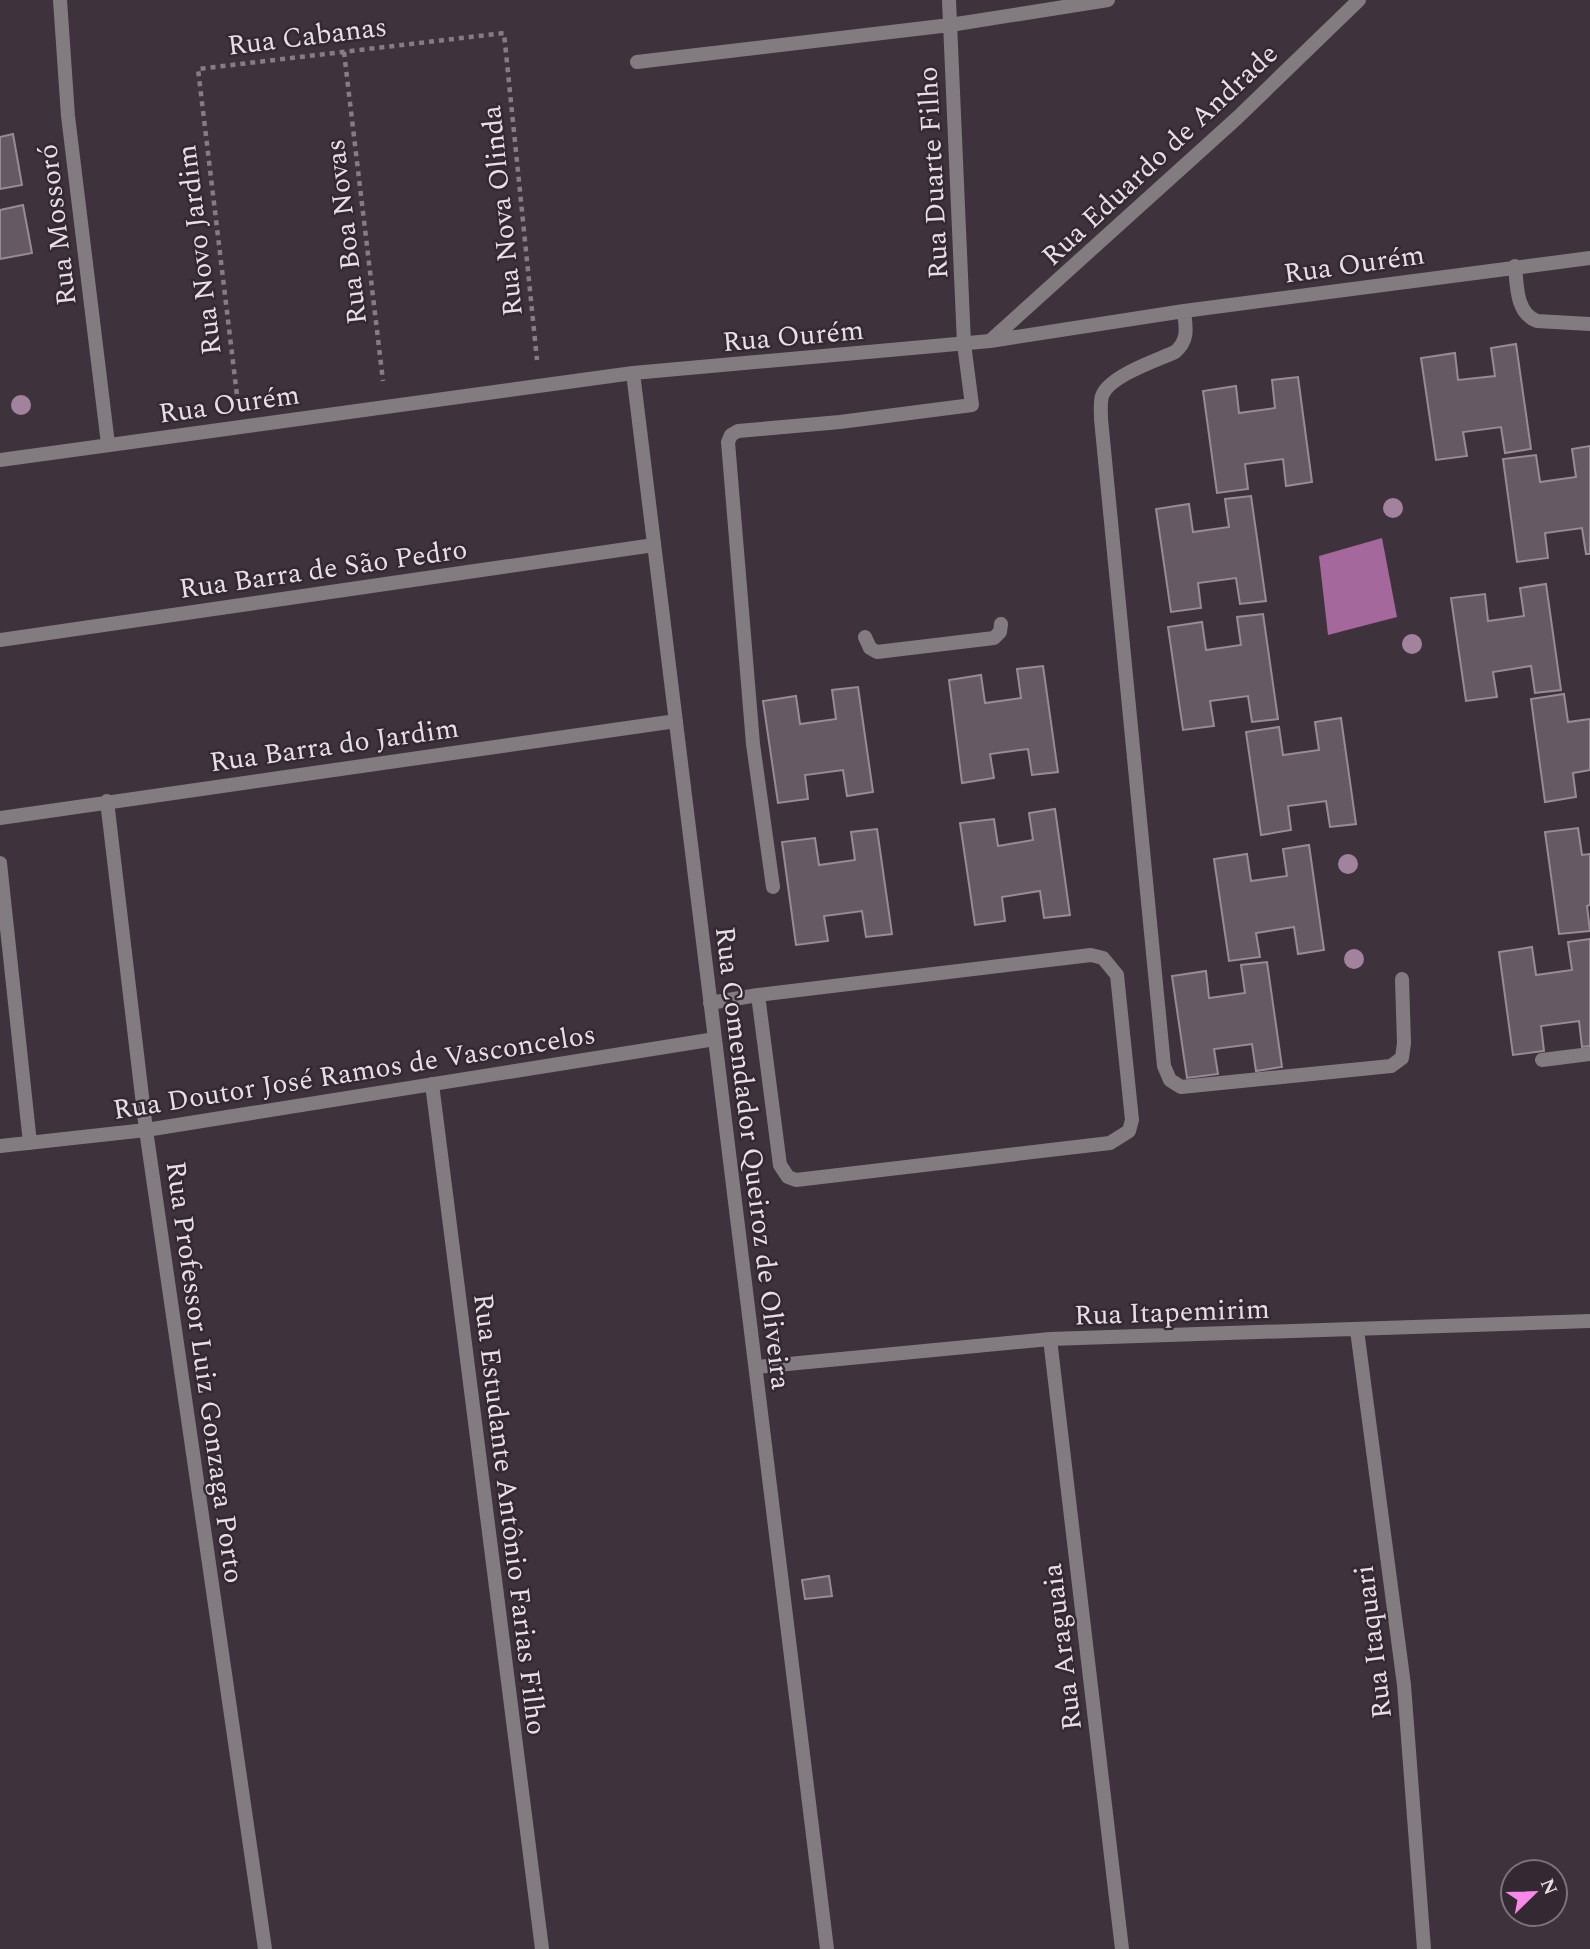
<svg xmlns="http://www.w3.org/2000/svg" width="1590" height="1949" viewBox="0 0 1590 1949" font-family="Spectral,serif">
	<rect width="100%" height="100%" fill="#3e333c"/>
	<!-- water -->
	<path fill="#a5689d" d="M1382,538L1397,617L1328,635L1319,556Z"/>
	<!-- building -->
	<path fill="#655963" stroke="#988b96" stroke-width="2" d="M13,134L22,185L0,189V137Z
		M23,205L32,253L0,259V210Z
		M1516,344L1531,449L1505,453L1501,427L1463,432L1467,456L1436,460L1421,358L1455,353L1458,380L1495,376L1491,348Z
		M1298,377L1312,482L1286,486L1283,459L1245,464L1248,489L1217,493L1203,391L1236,386L1239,413L1275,408L1272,380Z
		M1590,446V554H1586L1582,528L1545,533L1548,558L1517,562L1503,459L1536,455L1540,482L1576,477L1572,449Z
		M1251,496L1266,601L1240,604L1236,578L1198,583L1201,608L1171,612L1156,509L1189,504L1193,532L1229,527L1225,499Z
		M1546,584L1561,690L1535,693L1531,666L1493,672L1497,697L1466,701L1451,598L1485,594L1488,621L1524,616L1520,588Z
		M1263,614L1278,719L1252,722L1248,696L1210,701L1214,726L1183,730L1168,627L1202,622L1206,650L1241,645L1237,617Z
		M1043,666L1058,772L1032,775L1028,749L990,754L994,778L962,783L949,680L981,675L985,703L1021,698L1017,669Z
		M858,687L873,792L847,796L843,770L805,775L808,799L778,803L763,701L796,696L800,724L836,719L832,690Z
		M1564,694L1568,722L1590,719V770L1573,773L1576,797L1545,802L1531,699Z
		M1341,718L1356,824L1330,827L1326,801L1288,806L1291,830L1261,835L1246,732L1279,727L1283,755L1319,750L1315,722Z
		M1055,809L1070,915L1044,918L1040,891L1002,897L1005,921L975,925L960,823L994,819L998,846L1033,840L1029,813Z
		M1578,828L1582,855L1590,854V905L1587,906L1590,931L1559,934L1545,832Z
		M877,829L892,934L866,937L862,911L824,916L828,941L796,945L782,842L815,838L819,865L855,860L851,832Z
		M1309,845L1324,950L1298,954L1294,927L1256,933L1260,957L1229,961L1214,859L1247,854L1251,881L1287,876L1283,849Z
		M1590,939V1046L1582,1047L1579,1021L1541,1026L1544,1051L1513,1055L1499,952L1532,947L1536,975L1572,970L1568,942Z
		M1267,962L1282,1067L1256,1071L1252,1044L1214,1049L1218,1074L1187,1078L1172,976L1206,971L1209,998L1245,993L1241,965Z
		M829,1576L832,1596L805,1599L802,1580Z"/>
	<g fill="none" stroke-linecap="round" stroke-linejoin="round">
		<!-- path -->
		<path stroke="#867d84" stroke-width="4.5" stroke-dasharray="5 5" stroke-linecap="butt" d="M344,52L383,381
			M238,404L198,69L504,33L537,360"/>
		<!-- service -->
		<path stroke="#827c81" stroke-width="14" d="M865,637L870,648L877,652L994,638L1000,632L1001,624
			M773,887L753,744L728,442L731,435L738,431L840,422L972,405L964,344"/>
		<!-- minor -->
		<path stroke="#827c81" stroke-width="14" d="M60,0L68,116L108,444
			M949,0L964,344
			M637,62L950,25L1108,0
			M1515,266C1517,286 1516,313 1537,321L1590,324
			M1184,311C1186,328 1189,340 1175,352C1155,361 1109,376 1102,396C1100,403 1101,412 1101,419L1164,1066L1170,1080L1181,1087L1391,1066L1402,1058L1404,1043L1402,979
			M990,341L1237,118L1359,0
			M633,373L827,1949
			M0,460L633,373L990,341L1184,311L1590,258
			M0,640L654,545
			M107,801L146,1130L265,1949
			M0,818L676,721
			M0,863L30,1143
			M710,1003L758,995L1091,955L1103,958L1117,975L1132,1120L1129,1131L1110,1143L796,1180L788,1177L780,1165L758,995
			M1542,1060L1590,1054
			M432,1084L542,1949
			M0,1146L146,1130L715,1039
			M1357,1330L1404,1685L1424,1949
			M1050,1339L1122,1949
			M756,1367L1050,1339L1590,1321"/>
	</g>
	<!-- trees -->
	<g fill="#a3829e">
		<circle cx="21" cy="405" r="10"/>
		<circle cx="1393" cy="508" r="10"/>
		<circle cx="1412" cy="644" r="10"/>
		<circle cx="1348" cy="864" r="10"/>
		<circle cx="1354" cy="959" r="10"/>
	</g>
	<g text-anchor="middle" stroke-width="5" stroke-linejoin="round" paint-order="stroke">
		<!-- street labels -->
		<g font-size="28" fill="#e6dfe5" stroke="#342932">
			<text transform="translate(307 35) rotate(-7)" y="10">Rua Cabanas</text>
			<text transform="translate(1159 154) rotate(-43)" y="10">Rua Eduardo de Andrade</text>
			<text transform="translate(932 173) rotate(-93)" y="10">Rua Duarte Filho</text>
			<text transform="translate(501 211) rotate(-96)" y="10">Rua Nova Olinda</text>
			<text transform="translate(56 225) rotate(-97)" y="10">Rua Mossoró</text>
			<text transform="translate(345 232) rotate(-97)" y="10">Rua Boa Novas</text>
			<text transform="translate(198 250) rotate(-97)" y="10">Rua Novo Jardim</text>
			<text transform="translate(1354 263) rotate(-8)" y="10">Rua Ourém</text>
			<text transform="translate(793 335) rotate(-5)" y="10">Rua Ourém</text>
			<text transform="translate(229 403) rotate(-8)" y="10">Rua Ourém</text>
			<text transform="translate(323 568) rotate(-8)" y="10">Rua Barra de São Pedro</text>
			<text transform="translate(334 744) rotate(-8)" y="10">Rua Barra do Jardim</text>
			<text transform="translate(354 1071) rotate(-9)" y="10">Rua Doutor José Ramos de Vasconcelos</text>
			<text transform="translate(754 1158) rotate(83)" y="10">Rua Comendador Queiroz de Oliveira</text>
			<text transform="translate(1172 1311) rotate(-2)" y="10">Rua Itapemirim</text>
			<text transform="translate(206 1372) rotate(82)" y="10">Rua Professor Luiz Gonzaga Porto</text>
			<text transform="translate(511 1514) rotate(83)" y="10">Rua Estudante Antônio Farias Filho</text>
			<text transform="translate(1372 1642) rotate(-97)" y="10">Rua Itaquari</text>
			<text transform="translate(1061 1647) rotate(-97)" y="10">Rua Araguaia</text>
		</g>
	</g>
	<!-- north arrow -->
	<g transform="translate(1534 1893) rotate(67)"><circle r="33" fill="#342932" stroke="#7b727a" stroke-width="2"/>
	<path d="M0-5L12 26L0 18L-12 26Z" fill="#f888ea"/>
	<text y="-10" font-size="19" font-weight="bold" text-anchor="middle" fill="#e6dfe5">N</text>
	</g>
</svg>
